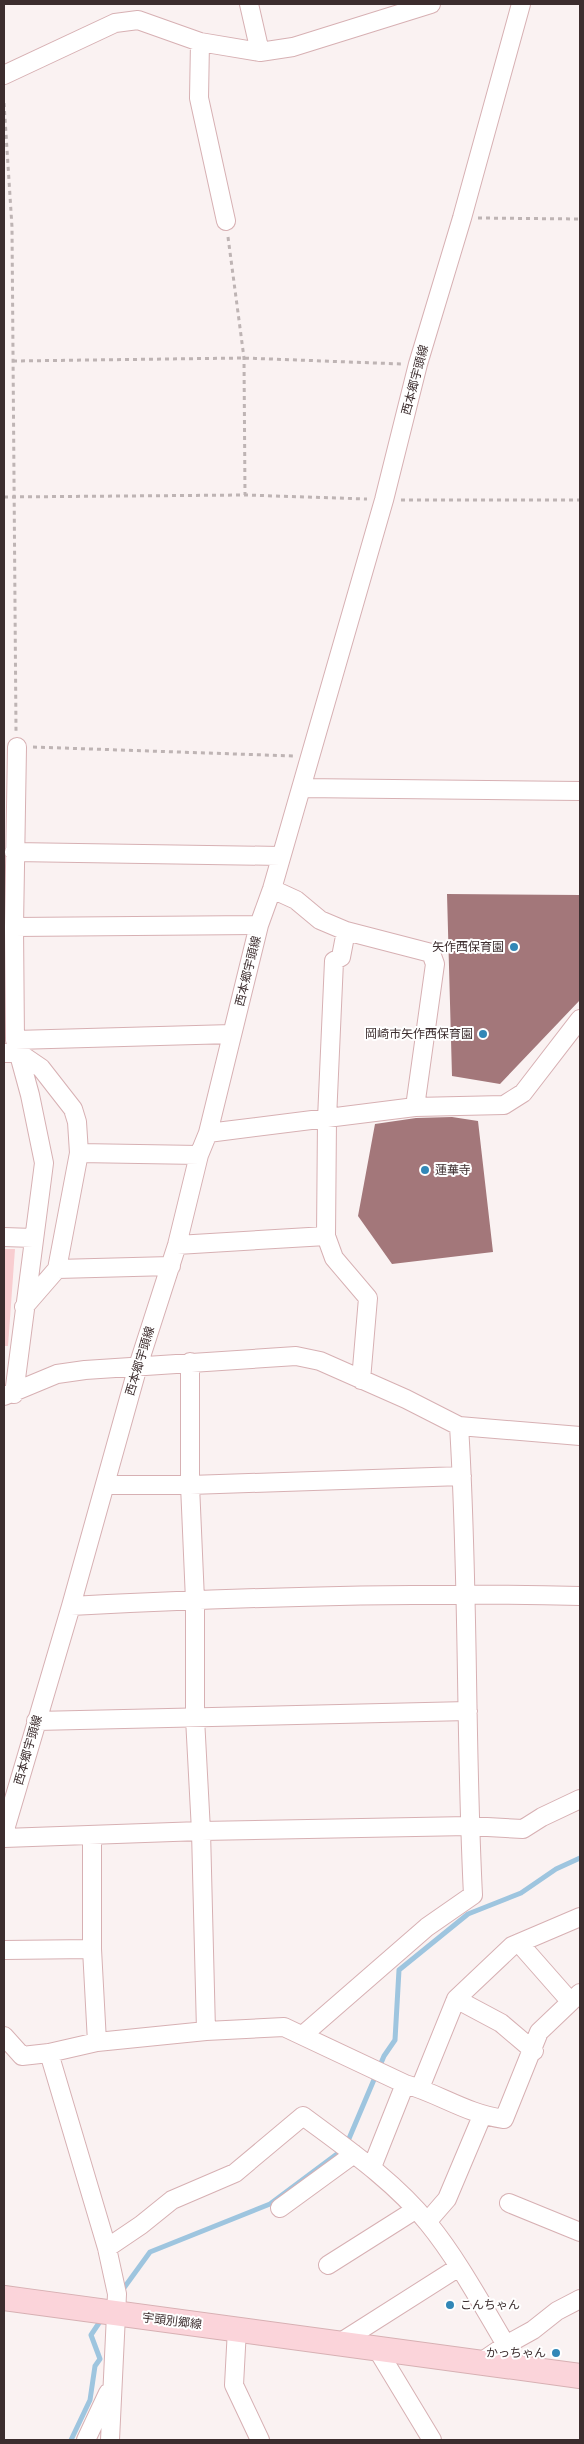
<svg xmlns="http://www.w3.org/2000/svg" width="584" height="2444" viewBox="0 0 584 2444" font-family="'Times New Roman','Noto Sans JP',serif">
	<rect width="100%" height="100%" fill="#faf2f2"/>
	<!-- green -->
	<path fill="#f8cdd0" d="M4,1249H15L8,1346H4Z"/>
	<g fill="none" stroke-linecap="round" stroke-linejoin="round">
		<!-- stream -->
		<path stroke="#9ec5df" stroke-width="5" d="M121,2292L150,2252L270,2204L345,2148L384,2056L395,2040L399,1970L468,1914L521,1893L556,1869L580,1858
			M71,2440L90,2400L95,2366L100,2359L91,2335L103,2317"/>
	</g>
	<!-- building -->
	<path fill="#a3777a" d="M447,894L580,895V1000L500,1084L452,1076Z
		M452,1117L478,1121L493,1252L392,1264L358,1216L375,1124L416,1118Z"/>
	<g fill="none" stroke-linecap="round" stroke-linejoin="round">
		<!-- street casing -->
		<g stroke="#d7b0b3" stroke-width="20">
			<path id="street" d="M249,4L260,52
				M200,42L199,98L226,221
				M4,75L115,23L138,20L200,42L260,52L293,47L431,4
				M301,788L580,791
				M14,852L280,856
				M272,889L296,900L320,920L346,931L431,953L435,964L415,1107
				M14,927L259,925
				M15,1040L232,1034
				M4,1053H19L41,1068L73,1109L77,1122L79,1153L199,1155
				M208,1133L415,1107L504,1105L523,1093L580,1019
				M326,1236L334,1258L368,1298L361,1380
				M4,1237L33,1238
				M177,1245L326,1236L327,1119L334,961L341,957L346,931
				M57,1269L79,1153
				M24,1307L57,1269L171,1266
				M190,1362V1485L195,1600V1718L201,1831L206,2031
				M14,1394L44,1163L30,1095L15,1040L14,927L17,747
				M4,1396L57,1374L85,1370L296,1356L320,1361L406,1399L459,1426L580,1436
				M105,1485H190L462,1476
				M71,1606C240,1597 410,1592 580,1596
				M36,1721L468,1711
				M4,1833L71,1606L138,1366L177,1245L199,1155L208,1133L259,925L272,889L384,500L418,364L462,218L521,4
				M92,1836V1949L97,2042
				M4,1838L201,1831L469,1826L523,1829L542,1817L580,1799
				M519,1943L570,2001
				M4,1950L92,1949
				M456,1999L501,2023L534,2051
				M304,2034L427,1927L473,1895C465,1739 469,1582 459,1426
				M4,2036L22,2056L49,2053L97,2042L206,2031L284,2027L405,2084C440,2094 467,2114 504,2119L539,2032L580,1993
				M49,2053L107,2248L117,2294L110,2440
				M420,2088L456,1999L512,1946L580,1917
				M372,2167L405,2084
				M509,2203L580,2232
				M280,2208L354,2154
				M427,2222L447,2199L482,2116
				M107,2248L141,2225L172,2200L235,2173L303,2116C346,2148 394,2181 428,2223C458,2260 481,2303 506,2345
				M328,2265L415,2210
				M237,2329L234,2385L260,2440
				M341,2342L459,2267
				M377,2349L432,2440
				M481,2362L506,2345L533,2330L557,2311L580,2299
				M86,2440L108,2393"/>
		</g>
		<!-- secondary casing -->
		<g stroke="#d7b0b3" stroke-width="26">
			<path id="secondary" d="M4,2298L580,2376"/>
		</g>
		<!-- path -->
		<path stroke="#beb4b4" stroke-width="3" stroke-dasharray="4 4" stroke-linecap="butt" d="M4,103L12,227L16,731
			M478,218L580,219
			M228,237L244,358L245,495
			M13,361L244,358L402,364
			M4,497L245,495L367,499
			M401,500H580
			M33,747L294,756"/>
		<!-- street -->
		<use href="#street" stroke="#fff" stroke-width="18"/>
		<!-- secondary -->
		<use href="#secondary" stroke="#fbd4da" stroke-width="24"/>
	</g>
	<!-- markers -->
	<g fill="#3287b7" stroke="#fff" stroke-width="2">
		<circle cx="514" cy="947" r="5"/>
		<circle cx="483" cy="1034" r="5"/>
		<circle cx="425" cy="1170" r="5"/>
		<circle cx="450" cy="2305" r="5"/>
		<circle cx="556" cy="2353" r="5"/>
	</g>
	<g text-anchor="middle" stroke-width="4" stroke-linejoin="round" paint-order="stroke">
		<!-- street labels -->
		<g font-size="12" fill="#3c2d2e" stroke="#fff">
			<text transform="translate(415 380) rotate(-75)" y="4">西本郷宇頭線</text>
			<text transform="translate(248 971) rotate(-76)" y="4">西本郷宇頭線</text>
			<text transform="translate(140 1361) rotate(-73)" y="4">西本郷宇頭線</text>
			<text transform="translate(28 1750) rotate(-74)" y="4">西本郷宇頭線</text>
			<text transform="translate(172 2321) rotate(7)" y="4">宇頭別郷線</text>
		</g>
		<!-- poi labels -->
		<g font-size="12" fill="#3c2d2e" stroke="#fff" text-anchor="end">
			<text x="504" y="951">矢作西保育園</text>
			<text x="473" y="1038">岡崎市矢作西保育園</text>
			<text x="435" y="1174" text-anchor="start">蓮華寺</text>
			<text x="460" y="2309" text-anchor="start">こんちゃん</text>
			<text x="546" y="2357">かっちゃん</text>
		</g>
	</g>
	<!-- border -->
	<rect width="584" height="2444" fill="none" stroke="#3c2d2e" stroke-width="10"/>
</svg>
